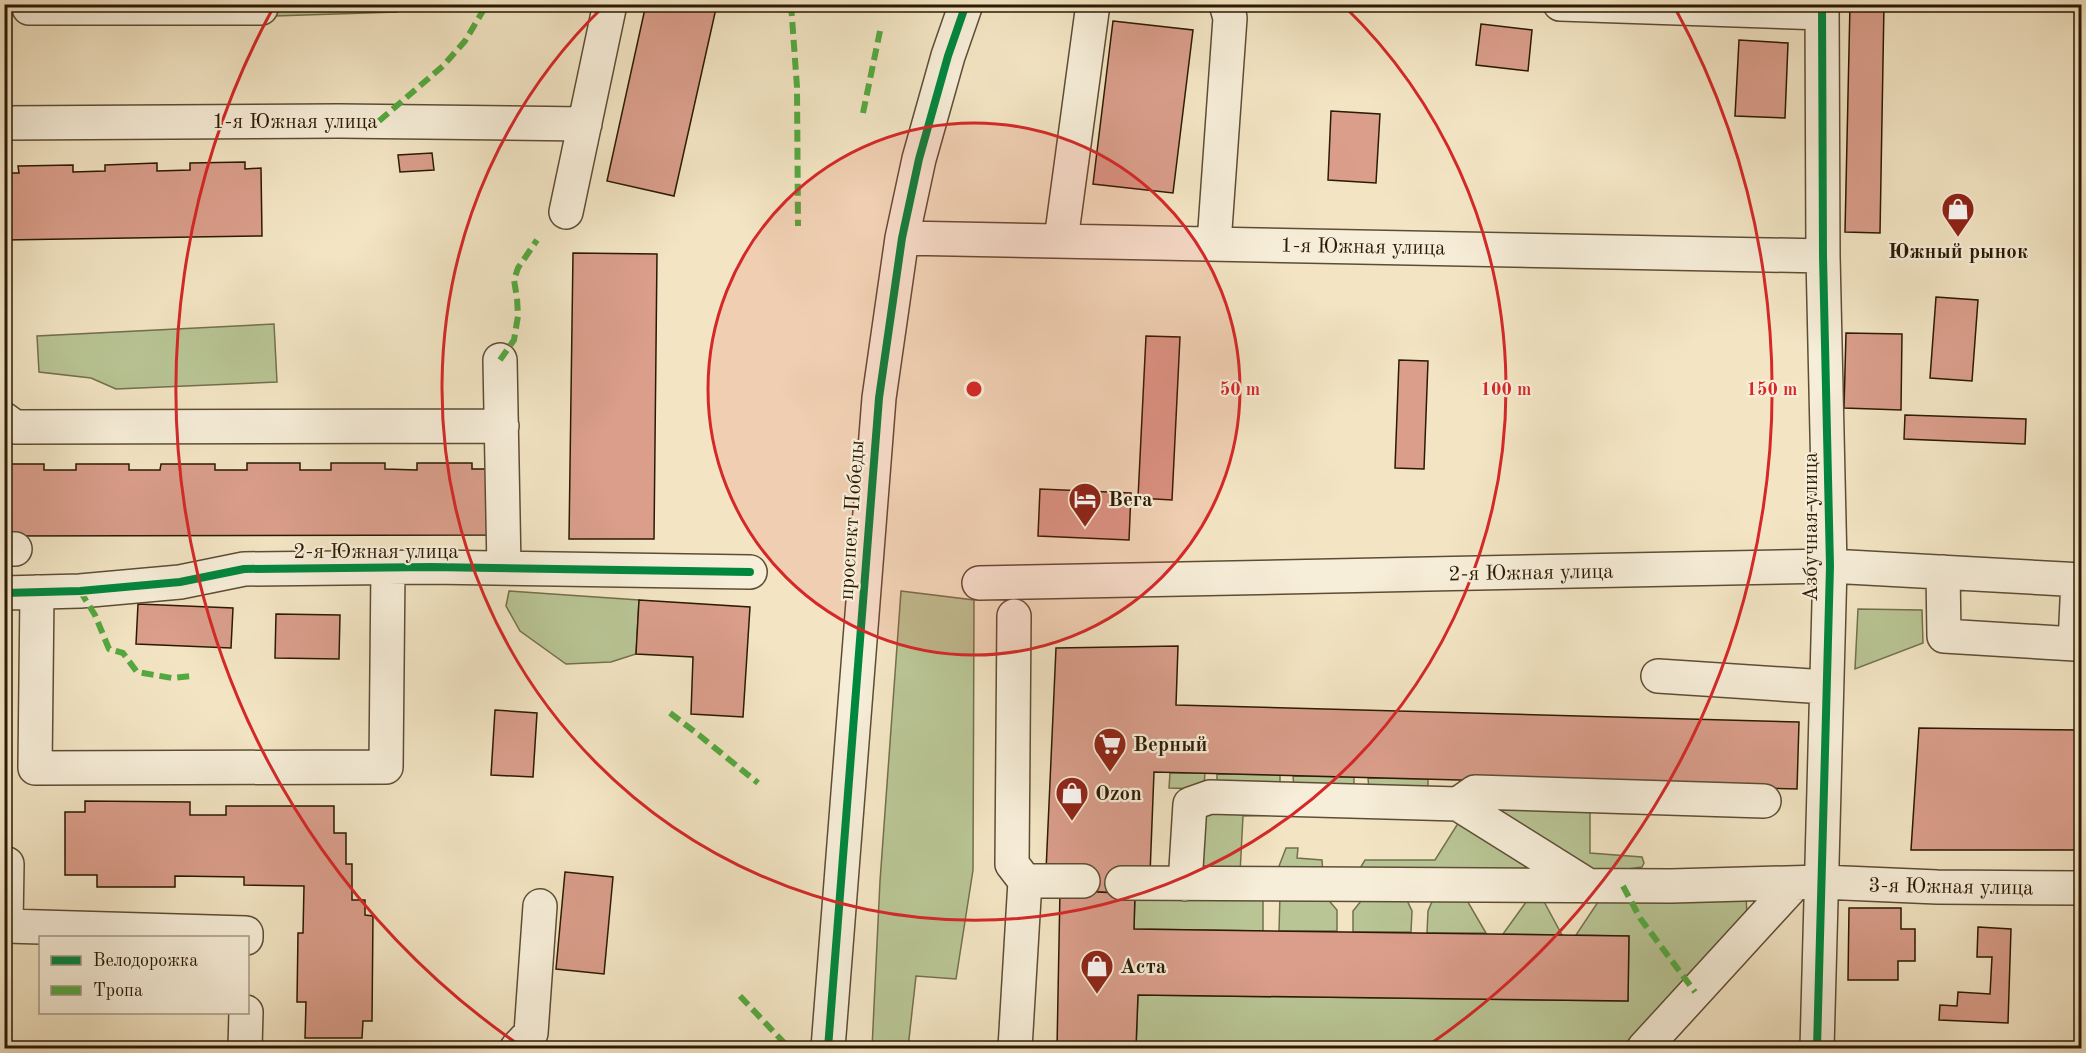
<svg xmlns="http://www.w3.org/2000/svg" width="2086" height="1053" viewBox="0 0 2086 1053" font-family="'Old Standard TT',serif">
	<rect width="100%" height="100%" fill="#f3e5c4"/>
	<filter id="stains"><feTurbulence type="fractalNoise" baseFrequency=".00333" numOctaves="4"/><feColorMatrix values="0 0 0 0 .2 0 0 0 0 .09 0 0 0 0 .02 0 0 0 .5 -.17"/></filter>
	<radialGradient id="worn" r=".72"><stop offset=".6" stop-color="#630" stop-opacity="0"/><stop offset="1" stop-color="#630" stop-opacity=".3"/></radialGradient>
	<!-- green -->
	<path fill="#b9c595" stroke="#72704c" stroke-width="1.5" d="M275,5H397V12L275,16Z
		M274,324L277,382L116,389L91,378L39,372L37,336Z
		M509,591L639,600L636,654L611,662L566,664L520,631L506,606Z
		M901,591L974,600L973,870L956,979L916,976L908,1048H872L880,881Z
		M1858,609L1922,610L1923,643L1855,669Z
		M1170,773H1205L1204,785L1200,789L1169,788Z
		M1217,774L1280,775V787L1217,786Z
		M1293,776L1354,777V787L1294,788Z
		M1368,778L1428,779V795L1369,789Z
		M1590,805V853L1642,857L1644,863L1642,867L1598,873L1483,807Z
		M1204,808L1278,815L1243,816L1240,874L1207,869L1202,864Z
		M1462,817L1527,859L1531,869L1356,875L1365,860H1435Z
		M1286,848H1298L1297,858L1322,860L1323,874H1276Z
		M1135,894L1263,895V931L1134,929Z
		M1746,894L1747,917L1624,1048H1136L1138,995L1628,1001L1629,936L1576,935L1600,899Z
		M1280,895L1325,896L1337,910V931H1279Z
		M1365,896H1405L1412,911L1411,932H1353V911Z
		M1434,897H1465L1486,933H1427L1428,911Z
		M1529,898H1542L1562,935L1503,934Z"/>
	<!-- building -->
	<path fill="#da9e8b" stroke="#2b1a04" stroke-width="1.5" d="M646,4H717L674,196L607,181Z
		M1850,4H1884L1880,233L1845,232Z
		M1113,21L1193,30L1173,193L1093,184Z
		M1481,24L1532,30L1528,71L1476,65Z
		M1739,40L1788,43L1785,118L1735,116Z
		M1331,111L1380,114L1376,183L1328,180Z
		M432,153L434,170L400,172L398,155Z
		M245,162V169L261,168L262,236L4,240V173H19L18,166L73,165V172L105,171V165L157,163V171L190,170V163Z
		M573,253L657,254L654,539H569Z
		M1936,297L1978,300L1972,381L1930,378Z
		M1846,333L1902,334L1901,410L1844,408Z
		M1146,336L1180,337L1172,500L1138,498Z
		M1399,360L1428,361L1424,469L1395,468Z
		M1905,415L2026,419L2025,444L1904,439Z
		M247,463H300V470H331V463H385V469L417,470V463H472V469H487V535L4,536V464H44V470H76V464H129V470H160L161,464H215V470H247Z
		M1040,489L1131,493L1129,540L1038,536Z
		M639,600L750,607L743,717L691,714L693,657L636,654Z
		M138,604L233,608L231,648L136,644Z
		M276,614L340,615L339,659L275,658Z
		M1178,646L1176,705L1799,722L1797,789L1154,772L1150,874L1122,893L1083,891L1046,871L1056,648Z
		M495,710L537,713L533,777L491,775Z
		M1919,728L2082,730V850H1911Z
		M4,752H8L6,816H4Z
		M85,801L190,802V815H226V806H334V833H346V864H352V900H365V915L373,916L372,1021H363L362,1038H305L306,1002H297L298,933H303L304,886L244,885V877L175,876V887H97V875H65V812H85Z
		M565,872L613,877L604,974L556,969Z
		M1060,890L1135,894L1134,929L1629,936L1628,1001L1138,995L1136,1048H1057Z
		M1849,908H1901V929H1915V961H1898V980H1848Z
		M1978,927L2011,929L2008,1023L1939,1020L1940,1005L1957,1006L1958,992L1990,994L1992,957H1977Z"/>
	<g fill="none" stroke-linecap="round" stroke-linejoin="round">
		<!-- minor casing -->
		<g stroke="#5d4d34" stroke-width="36">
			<path id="minor" d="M29,4V8H261V4
				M1560,4L1822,13
				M4,123L339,121L585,124
				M566,212L610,4
				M902,238L1823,256
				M1061,240L1093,4
				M1214,243L1230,18L1226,4
				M500,360L504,568
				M4,419L15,427L502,426
				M4,549H15
				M1943,572L1944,636L2075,644L2078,580
				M979,583L1830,566L2082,580
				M37,592L35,768L386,767L388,568
				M4,593L80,591L180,582L244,569L431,567L750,572
				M1014,616L1012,864L1025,881L1015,1048
				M1658,676L1826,687
				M1458,804L1475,792L1764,801
				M4,864H7L6,926L246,933V938
				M1025,881H1083
				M1122,883L1671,886L1821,882L1937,887L2082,888
				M1185,884L1190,804L1210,797L1458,804L1589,886
				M245,1048L246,1012
				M517,1048L531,1033L540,906
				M828,1048L879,398L902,238L919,159L948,56L966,4
				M1644,1048L1795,883
				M1817,1048L1830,566L1823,256L1822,4"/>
		</g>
		<!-- minor -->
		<use href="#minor" stroke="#f7eed9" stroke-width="33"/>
		<!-- quiet -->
		<path stroke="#54a940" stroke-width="6" stroke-dasharray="12 6" stroke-linecap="butt" d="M791,4L797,87L798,226
			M863,113L880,31
			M379,121L443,66L465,41L487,4
			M500,360L514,340L518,316L517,298L514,280L518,268L537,240
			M80,591L95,615L109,649L123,653L137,672L172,678L191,676
			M670,713L699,735L758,783
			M1623,886L1640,918L1695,992
			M740,996L789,1048"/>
		<!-- cycleway casing -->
		<g stroke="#f7eed9" stroke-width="11">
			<path id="cycleway" d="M4,593L80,591L180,582L244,569L431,567L750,572
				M828,1048L879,398L902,238L919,159L948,56L966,4
				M1817,1048L1830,566L1823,256L1822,4"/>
		</g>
		<!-- cycleway -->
		<use href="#cycleway" stroke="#00873e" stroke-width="8"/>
	</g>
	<!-- distance rings -->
	<circle cx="974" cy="389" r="266" fill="#d62828" fill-opacity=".12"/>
	<g fill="none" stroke="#d62828" stroke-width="3">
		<circle cx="974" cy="389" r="266"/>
		<path d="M1344 6A532 532 0 1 1 604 6"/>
		<path d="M522 1047A798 798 0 0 1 273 8M1675 8A798 798 0 0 1 1426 1047"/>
	</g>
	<!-- icons -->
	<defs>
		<g id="shop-pin" transform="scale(1.725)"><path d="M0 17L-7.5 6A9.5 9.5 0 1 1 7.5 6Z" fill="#8f2418" stroke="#f7eed9"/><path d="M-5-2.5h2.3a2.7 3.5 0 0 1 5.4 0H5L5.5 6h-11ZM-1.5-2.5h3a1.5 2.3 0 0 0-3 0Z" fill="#fff"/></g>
		<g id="hotel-pin" transform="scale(1.725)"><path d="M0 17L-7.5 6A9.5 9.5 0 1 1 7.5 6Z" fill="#8f2418" stroke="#f7eed9"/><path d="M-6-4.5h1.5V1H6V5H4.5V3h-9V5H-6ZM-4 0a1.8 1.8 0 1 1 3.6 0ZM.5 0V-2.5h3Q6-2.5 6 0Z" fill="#fff"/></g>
		<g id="supermarket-pin" transform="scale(1.725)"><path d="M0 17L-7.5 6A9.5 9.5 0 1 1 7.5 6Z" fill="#8f2418" stroke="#f7eed9"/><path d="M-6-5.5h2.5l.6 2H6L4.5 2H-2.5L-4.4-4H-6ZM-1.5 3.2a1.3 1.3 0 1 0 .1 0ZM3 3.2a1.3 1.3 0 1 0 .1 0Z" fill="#fff"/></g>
	</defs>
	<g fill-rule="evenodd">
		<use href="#shop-pin" x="1958" y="209"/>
		<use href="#hotel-pin" x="1085" y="499"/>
		<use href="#supermarket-pin" x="1110" y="744"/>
		<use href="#shop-pin" x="1072" y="793"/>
		<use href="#shop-pin" x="1097" y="966"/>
	</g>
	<g text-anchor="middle" stroke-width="4.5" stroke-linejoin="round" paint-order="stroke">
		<!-- street labels -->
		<g font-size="21" fill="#2b1a04" stroke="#f7eed9">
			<text x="295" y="128">1-я Южная улица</text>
			<text transform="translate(1363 246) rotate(1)" y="7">1-я Южная улица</text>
			<text transform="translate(851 520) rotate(-86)" y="7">проспект Победы</text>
			<text transform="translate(1810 527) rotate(-90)" y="7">Азбучная улица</text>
			<text x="376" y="558">2-я Южная улица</text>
			<text transform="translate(1531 572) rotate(-1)" y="7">2-я Южная улица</text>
			<text transform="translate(1951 886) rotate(1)" y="7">3-я Южная улица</text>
		</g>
		<!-- poi labels -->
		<g font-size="21" font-weight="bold" fill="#2b1a04" stroke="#f7eed9" text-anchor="start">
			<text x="1958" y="258" text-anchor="middle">Южный рынок</text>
			<text x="1108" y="506">Вега</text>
			<text x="1133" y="751">Верный</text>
			<text x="1095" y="800">Ozon</text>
			<text x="1120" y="973">Аста</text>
		</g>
	</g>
	<circle cx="974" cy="389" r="9" fill="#d62828" stroke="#f7eed9" stroke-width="3"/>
	<g font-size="18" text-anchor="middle" font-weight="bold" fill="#d62828" stroke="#f7eed9" stroke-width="4.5" stroke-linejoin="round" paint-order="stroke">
		<text x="1240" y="395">50 m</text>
		<text x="1506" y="395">100 m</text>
		<text x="1772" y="395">150 m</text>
	</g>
	<!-- margin -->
	<rect width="2086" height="1053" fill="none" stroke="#f3e5c4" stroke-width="24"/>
	<rect x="6" y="6" width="2074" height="1041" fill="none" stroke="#2b1a04" stroke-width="3"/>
	<rect x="12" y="12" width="2062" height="1029" fill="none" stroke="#2b1a04" stroke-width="1.5"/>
	<!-- legend -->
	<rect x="39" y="936" width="210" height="78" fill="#f7eed9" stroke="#a59984" stroke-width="1.5"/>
	<rect x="51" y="956" width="30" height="9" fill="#00873e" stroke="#a59984" stroke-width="1.5"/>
	<text x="93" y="966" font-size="18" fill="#2b1a04">Велодорожка</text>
	<rect x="51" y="986" width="30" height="9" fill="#54a940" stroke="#a59984" stroke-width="1.5"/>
	<text x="93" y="996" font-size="18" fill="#2b1a04">Тропа</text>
	<rect width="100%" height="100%" filter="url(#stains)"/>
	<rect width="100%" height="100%" fill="url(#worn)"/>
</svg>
